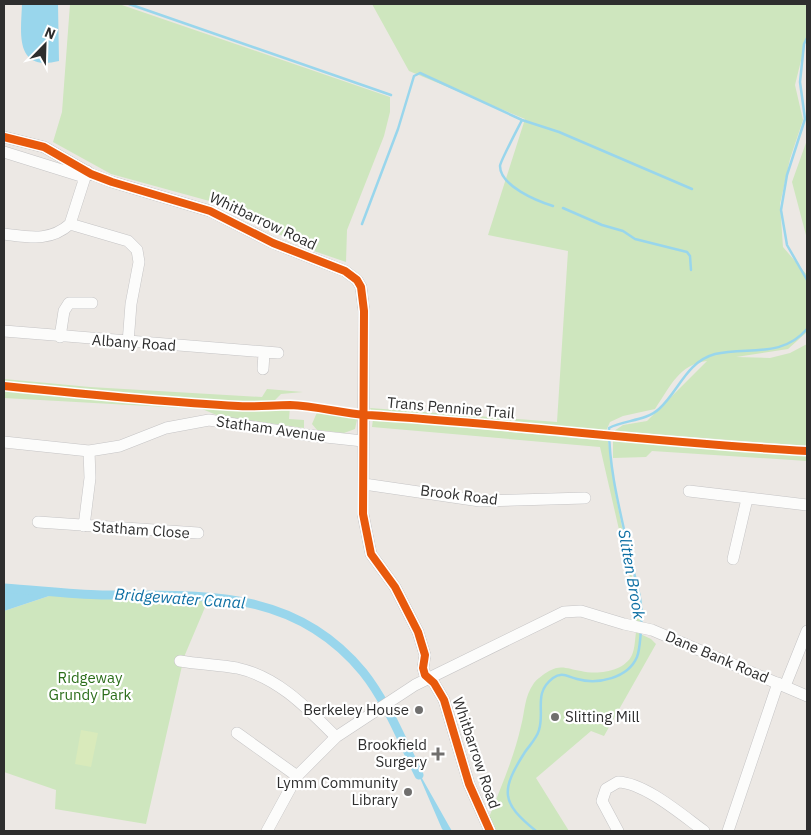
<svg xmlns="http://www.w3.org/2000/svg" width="811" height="835" viewBox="0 0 811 835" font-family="'IBM Plex Sans',sans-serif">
	<rect width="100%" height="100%" fill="#ece8e4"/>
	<!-- green -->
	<path fill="#cee6be" d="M70,4H119L390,97V112L384,136L347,230L346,262L311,250L213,202L111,174L53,142L62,112Z
		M372,4H807V36L795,85L803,120L790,159L780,204L783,247L807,275V332L788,349L736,357L770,358L790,353L807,344V446L614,431L623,425L647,421L707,361C679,364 670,387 655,409L623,416L610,422L606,431L371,410L370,408L557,422L568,251L488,235L525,119L409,71Z
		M807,140V239L792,182Z
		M4,379L90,387L262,397L267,389L303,392L281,394L274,401L265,404L93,392L4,383Z
		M4,388C65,396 125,401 187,405C221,407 256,412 290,406L289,419L304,420V428L219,416L202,409L4,398Z
		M318,410L358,415L355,429L344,433L317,430L312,424Z
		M373,419L608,441L616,497L641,622H636L635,599L600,447L372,427Z
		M613,441L807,455V461L652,451L646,457L613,458Z
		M61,592L206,597L203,605H206L184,657L146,824L55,809L56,790L4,772V611Z
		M636,632L651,639L656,644L604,736L591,731L536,778L569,831H491L488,820C500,789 514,758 521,726C525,711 524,697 534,683C537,679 544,674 549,671C561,664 568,669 581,671C597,675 624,672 632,655C635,648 635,639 636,632Z"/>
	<!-- pitch -->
	<path fill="#d9eabb" d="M81,730L98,733L91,767L75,764Z"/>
	<!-- water -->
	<path fill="#99d6ec" d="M22,4H58L59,61C14,72 21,33 22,4Z
		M4,588L61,592L4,611Z
		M414,764L449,826L452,831H444L442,829Z"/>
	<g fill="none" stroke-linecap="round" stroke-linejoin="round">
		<!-- stream -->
		<path stroke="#99d6ec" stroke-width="2.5" d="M129,4L391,95
			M807,38L804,44L800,82L805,119L787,175L781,210L787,245L807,280
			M522,120C519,126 500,162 500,166C500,186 537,201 553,206
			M563,208L602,225L623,231L635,239L687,252L690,256L691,270
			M362,224L398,129L414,76L420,73L522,120L559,132L692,189
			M641,625C644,604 636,582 631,561C622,518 609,473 609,428C624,420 646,421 659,409C679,391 686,362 715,354C747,346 781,359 807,329
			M536,831C501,803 500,791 525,752C529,746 537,738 539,730C545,711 533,693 553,678C562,671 568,677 577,679C598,685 628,678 637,657C640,649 640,639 641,631"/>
		<!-- canal -->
		<path stroke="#99d6ec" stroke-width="9" d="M4,588C36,590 69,594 102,595C201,596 293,587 363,672C387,702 402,741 419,775"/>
		<!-- minor casing -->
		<g stroke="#c5c4c5" stroke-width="12">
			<path id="minor" d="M4,137L44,147L91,174L112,182L210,211L273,243L345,271L357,280L361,287L364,311L363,514L371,554L395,587L418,632L425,655L423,668L425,675L434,683L444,700L469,784L490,831
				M4,152L84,177
				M70,224L128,241L137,250L139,262L131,304L128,343
				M4,234C29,237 50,242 70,224L87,171
				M4,331L278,353
				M60,337L64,311L69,303H92
				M263,369L264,353
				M4,442L89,451L120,446L166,428L209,420L307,435L363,441
				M364,484L480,501L585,498
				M689,491L807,505
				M38,522L198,533
				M84,526L90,478L89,451
				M733,559L747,499
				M180,661C198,664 218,665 237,668C278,677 307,708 336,737
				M785,686L807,631
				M237,733L297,776
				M267,831L297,776L336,737L415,685L564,612L581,611L624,624L652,630L807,696
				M618,831L602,801L606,789L618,782C645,783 682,815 704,831
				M728,831L778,683"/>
		</g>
		<!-- minor -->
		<use href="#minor" stroke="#fcfcfb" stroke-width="11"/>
		<!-- cycleway casing -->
		<g stroke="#fff" stroke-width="11">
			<path id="cycleway" d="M4,137L44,147L91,174L112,182L210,211L273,243L345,271L357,280L361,287L364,311L363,514L371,554L395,587L418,632L425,655L423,668L425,675L434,683L444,700L469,784L490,831
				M4,386C82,394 160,402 238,406C256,407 273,405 290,405C316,406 341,413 367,415C514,424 660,443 807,451"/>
		</g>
		<!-- cycleway -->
		<use href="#cycleway" stroke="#e8590c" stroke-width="8"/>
	</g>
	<!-- markers -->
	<g fill="#706f6e" stroke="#fff" stroke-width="2">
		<circle cx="419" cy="710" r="5"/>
		<circle cx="555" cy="717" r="5"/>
		<path d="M435.5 746.5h5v5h5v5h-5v5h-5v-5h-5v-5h5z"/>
		<circle cx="408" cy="792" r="5"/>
	</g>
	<g text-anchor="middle" stroke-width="4.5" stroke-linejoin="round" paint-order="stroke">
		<!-- street labels -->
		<g font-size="15" fill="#2e2e2e" stroke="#fff">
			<text transform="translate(263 221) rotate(25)" y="5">Whitbarrow Road</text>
			<text transform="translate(134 343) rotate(4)" y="5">Albany Road</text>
			<text transform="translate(451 408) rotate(5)" y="5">Trans Pennine Trail</text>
			<text transform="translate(271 429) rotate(8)" y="5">Statham Avenue</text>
			<text transform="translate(459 495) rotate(7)" y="5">Brook Road</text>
			<text transform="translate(141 530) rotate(4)" y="5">Statham Close</text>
			<text transform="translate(717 657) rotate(23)" y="5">Dane Bank Road</text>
			<text transform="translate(476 753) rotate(71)" y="5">Whitbarrow Road</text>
		</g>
		<!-- park labels -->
		<g font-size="15" fill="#2c6e1b" stroke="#fff">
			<text x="90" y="683">Ridgeway<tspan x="90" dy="17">Grundy Park</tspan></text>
		</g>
		<!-- poi labels -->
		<g font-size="15" fill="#2e2e2e" stroke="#fff" text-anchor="end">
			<text x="409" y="715">Berkeley House</text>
			<text x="565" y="722" text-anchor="start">Slitting Mill</text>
			<text x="427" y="750">Brookfield<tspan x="427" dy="17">Surgery</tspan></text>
			<text x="398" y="788">Lymm Community<tspan x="398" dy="17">Library</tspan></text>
		</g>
		<!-- water labels -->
		<g font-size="16" font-style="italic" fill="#0d6fa3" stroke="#fff">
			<text transform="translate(632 574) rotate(80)" y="6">Slitten Brook</text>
			<text transform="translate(180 598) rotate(4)" y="6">Bridgewater Canal</text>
		</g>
	</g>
	<!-- border -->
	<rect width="811" height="835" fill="none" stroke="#2e2e2e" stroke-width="10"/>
	<!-- north arrow -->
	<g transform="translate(45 45) rotate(23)" stroke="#ffffff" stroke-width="4" paint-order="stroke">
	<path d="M0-4L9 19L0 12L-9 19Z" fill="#2e2e2e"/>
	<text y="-8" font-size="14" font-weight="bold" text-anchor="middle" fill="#2e2e2e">N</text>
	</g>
</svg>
